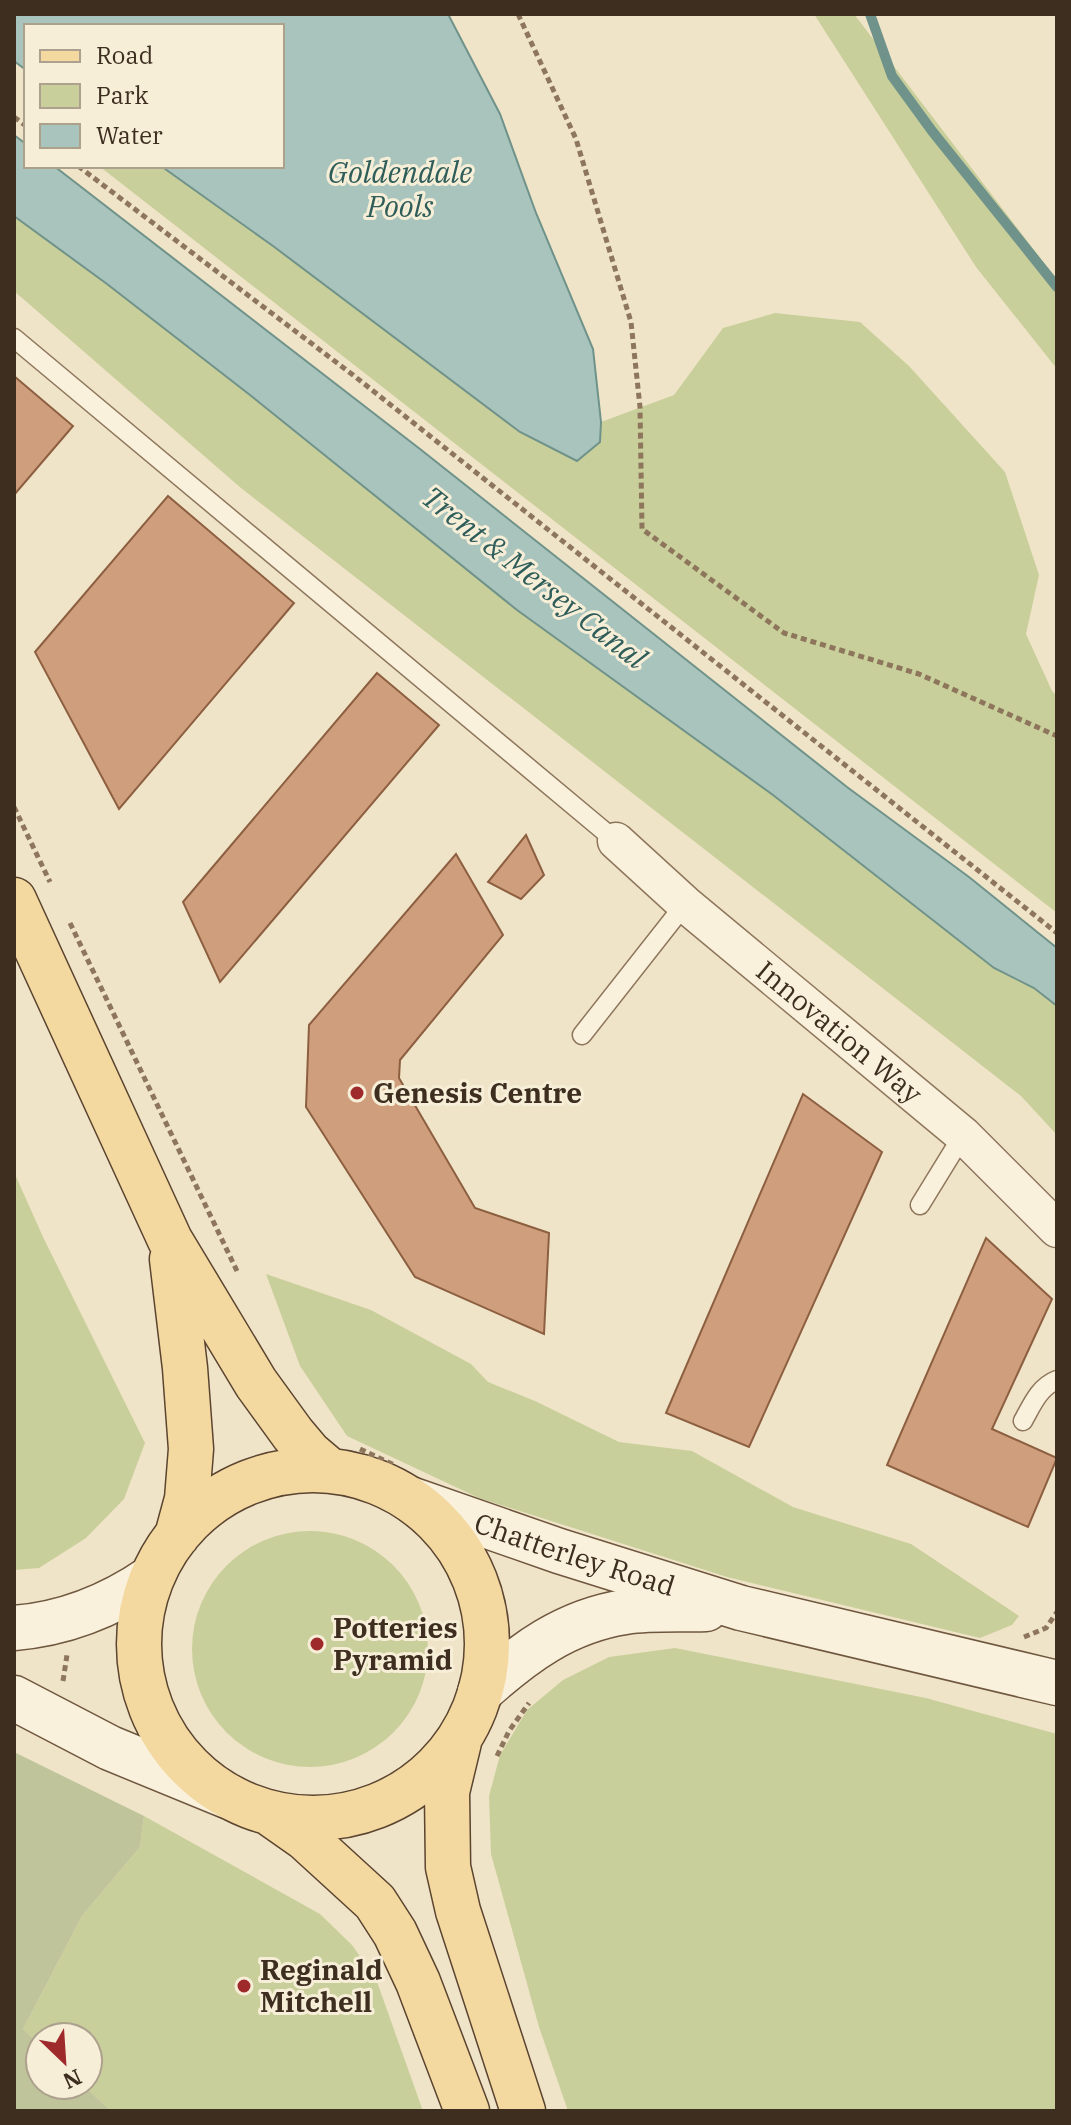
<svg xmlns="http://www.w3.org/2000/svg" width="1071" height="2125" viewBox="0 0 1071 2125" font-family="'IBM Plex Serif',serif">
	<rect width="100%" height="100%" fill="#f0e4c8"/>
	<!-- green -->
	<path fill="#c9cf9b" d="M814,14H854L1057,280V369L976,267Z
		M99,166H161L273,246L600,442L601,422L674,395L723,328L775,313L860,322L909,366L1005,472L1039,575L1026,634L1052,691L1057,696V913Z
		M14,216L107,284L250,395L518,610L773,795L994,968L1034,988L1057,1006V1135L1021,1096L241,488L14,291Z
		M14,1172L43,1237L145,1443L124,1499L86,1538L39,1568L14,1570Z
		M266,1274L371,1310L471,1364L488,1382L535,1401L619,1442L692,1451L793,1507L911,1544L1019,1616L1012,1625L980,1638L727,1577L479,1498L347,1436L300,1366Z
		M192 1649a118 118 0 1 1 236 0a118 118 0 1 1-236 0Z
		M675,1648L926,1698L1057,1734V2111H568L539,2027L491,1854L489,1796L500,1755L527,1710L563,1680L609,1657Z
		M144,1816L320,1914L352,1945L376,1979L423,2111H111L83,2085H88V2037H40V2045L23,2029L82,1916L140,1847Z"/>
	<!-- cemetery -->
	<path fill="#bfc49a" d="M14,1752L144,1816L140,1847L82,1916L23,2029L40,2045V2085H83L111,2111H14Z"/>
	<!-- water -->
	<path fill="#a9c4bc" stroke="#6f938a" stroke-width="2" d="M14,14H448L500,114L536,213L593,349L601,422L600,442L577,461L520,432L273,246L161,166H282V26H26V70L14,61Z
		M14,135L26,144V166H54L420,449L847,787L969,877L1057,948V1006L1034,988L994,968L773,795L517,610L250,395L107,284L14,216Z"/>
	<g fill="none" stroke-linecap="round" stroke-linejoin="round">
		<!-- stream -->
		<path stroke="#6f938a" stroke-width="10" d="M870,14L892,76L932,131L1057,287"/>
	</g>
	<!-- building -->
	<path fill="#cf9f7d" stroke="#8d5f41" stroke-width="2" d="M14,376L73,426L14,495Z
		M168,496L294,603L119,809L35,652Z
		M377,673L439,725L220,982L183,902Z
		M526,835L544,875L521,899L488,882Z
		M456,854L503,935L400,1060L399,1078L475,1208L549,1233L544,1334L415,1277L306,1107L309,1025Z
		M803,1094L882,1152L749,1447L666,1413Z
		M986,1238L1052,1299L992,1429L1057,1458L1028,1527L887,1465Z"/>
	<g fill="none" stroke-linecap="round" stroke-linejoin="round">
		<!-- lane casing -->
		<g stroke="#8d765c" stroke-width="21">
			<path id="lane" d="M14,338L616,841
				M582,1035L685,904
				M920,1205L963,1135
				M1023,1421C1032,1405 1039,1387 1057,1380"/>
		</g>
		<!-- street casing -->
		<g stroke="#8d765c" stroke-width="39">
			<g id="street">
				<path id="s1" d="M616,841L685,904L963,1135L1057,1229"/>
			</g>
		</g>
		<!-- secondary casing -->
		<g stroke="#6f573f" stroke-width="47">
			<g id="secondary">
				<path id="s2" d="M410,1499L559,1551L741,1608L1057,1683"/>
				<path d="M14,1628C64,1624 110,1606 152,1577"/>
				<path d="M480,1692C523,1653 566,1621 625,1612C651,1608 680,1610 706,1609"/>
				<path d="M14,1698L110,1748L227,1796"/>
			</g>
		</g>
		<!-- primary casing -->
		<g stroke="#5b4430" stroke-width="47">
			<path id="primary" d="M14,900L170,1240L256,1383L293,1434L309,1453L329,1470
				M172,1259L185,1368L191,1449L187,1499L177,1536
				M139 1644a174 174 0 1 1 348 0a174 174 0 1 1-348 0Z
				M459,1742L447,1792L448,1867L458,1911L523,2111
				M268,1812L305,1838L375,1902L395,1933L418,1982L467,2111"/>
		</g>
		<!-- path -->
		<path stroke="#8d765c" stroke-width="5" stroke-dasharray="6 4" stroke-linecap="butt" d="M518,14L576,139L631,322L640,407L642,529L784,633L919,674L1057,736
			M14,117L26,126
			M78,166L353,375L1057,933
			M14,807L50,882
			M70,923L237,1271
			M360,1449L394,1465
			M1024,1637L1046,1628L1057,1612
			M63,1681L67,1655
			M497,1756L509,1731L529,1703"/>
		<!-- lane -->
		<use href="#lane" stroke="#faf1dc" stroke-width="18"/>
		<!-- street -->
		<use href="#street" stroke="#faf1dc" stroke-width="36"/>
		<!-- secondary -->
		<use href="#secondary" stroke="#faf1dc" stroke-width="44"/>
		<!-- primary -->
		<use href="#primary" stroke="#f3d9a0" stroke-width="44"/>
	</g>
	<!-- markers -->
	<g fill="#9e2a2b" stroke="#f7eed8" stroke-width="3">
		<circle cx="357" cy="1093" r="8"/>
		<circle cx="317" cy="1644" r="8"/>
		<circle cx="244" cy="1986" r="8"/>
	</g>
	<g text-anchor="middle" stroke-width="6" stroke-linejoin="round" paint-order="stroke">
		<!-- street labels -->
		<g font-size="28" fill="#3d2e20" stroke="#f7eed8">
			<text dy="10" stroke="none"><textPath href="#s1" startOffset="294">Innovation Way</textPath></text>
			<text dy="10" stroke="none"><textPath href="#s2" startOffset="174">Chatterley Road</textPath></text>
		</g>
		<!-- poi labels -->
		<g font-size="28" font-weight="bold" fill="#3d2e20" stroke="#f7eed8" text-anchor="start">
			<text x="373" y="1103">Genesis Centre</text>
			<text x="333" y="1638">Potteries<tspan x="333" dy="32">Pyramid</tspan></text>
			<text x="260" y="1980">Reginald<tspan x="260" dy="32">Mitchell</tspan></text>
		</g>
		<!-- water labels -->
		<g font-size="30" font-style="italic" fill="#2f5d5a" stroke="#f7eed8">
			<text x="400" y="183">Goldendale<tspan x="400" dy="34">Pools</tspan></text>
			<text transform="translate(534 578) rotate(38)" y="10">Trent &amp; Mersey Canal</text>
		</g>
	</g>
	<!-- border -->
	<rect width="1071" height="2125" fill="none" stroke="#3d2e20" stroke-width="32"/>
	<!-- legend -->
	<rect x="24" y="24" width="260" height="144" fill="#f7eed8" stroke="#ada18e" stroke-width="2"/>
	<rect x="40" y="50" width="40" height="12" fill="#f3d9a0" stroke="#ada18e" stroke-width="2"/>
	<text x="96" y="64" font-size="24" fill="#3d2e20">Road</text>
	<rect x="40" y="84" width="40" height="24" fill="#c9cf9b" stroke="#ada18e" stroke-width="2"/>
	<text x="96" y="104" font-size="24" fill="#3d2e20">Park</text>
	<rect x="40" y="124" width="40" height="24" fill="#a9c4bc" stroke="#ada18e" stroke-width="2"/>
	<text x="96" y="144" font-size="24" fill="#3d2e20">Water</text>
	<!-- north arrow -->
	<g transform="translate(64 2061) rotate(155)"><circle r="38" fill="#f7eed8" stroke="#ada18e" stroke-width="2"/>
	<path d="M0-6L14 30L0 20L-14 30Z" fill="#9e2a2b"/>
	<text y="-12" font-size="22" font-weight="bold" text-anchor="middle" fill="#3d2e20">N</text>
	</g>
</svg>
